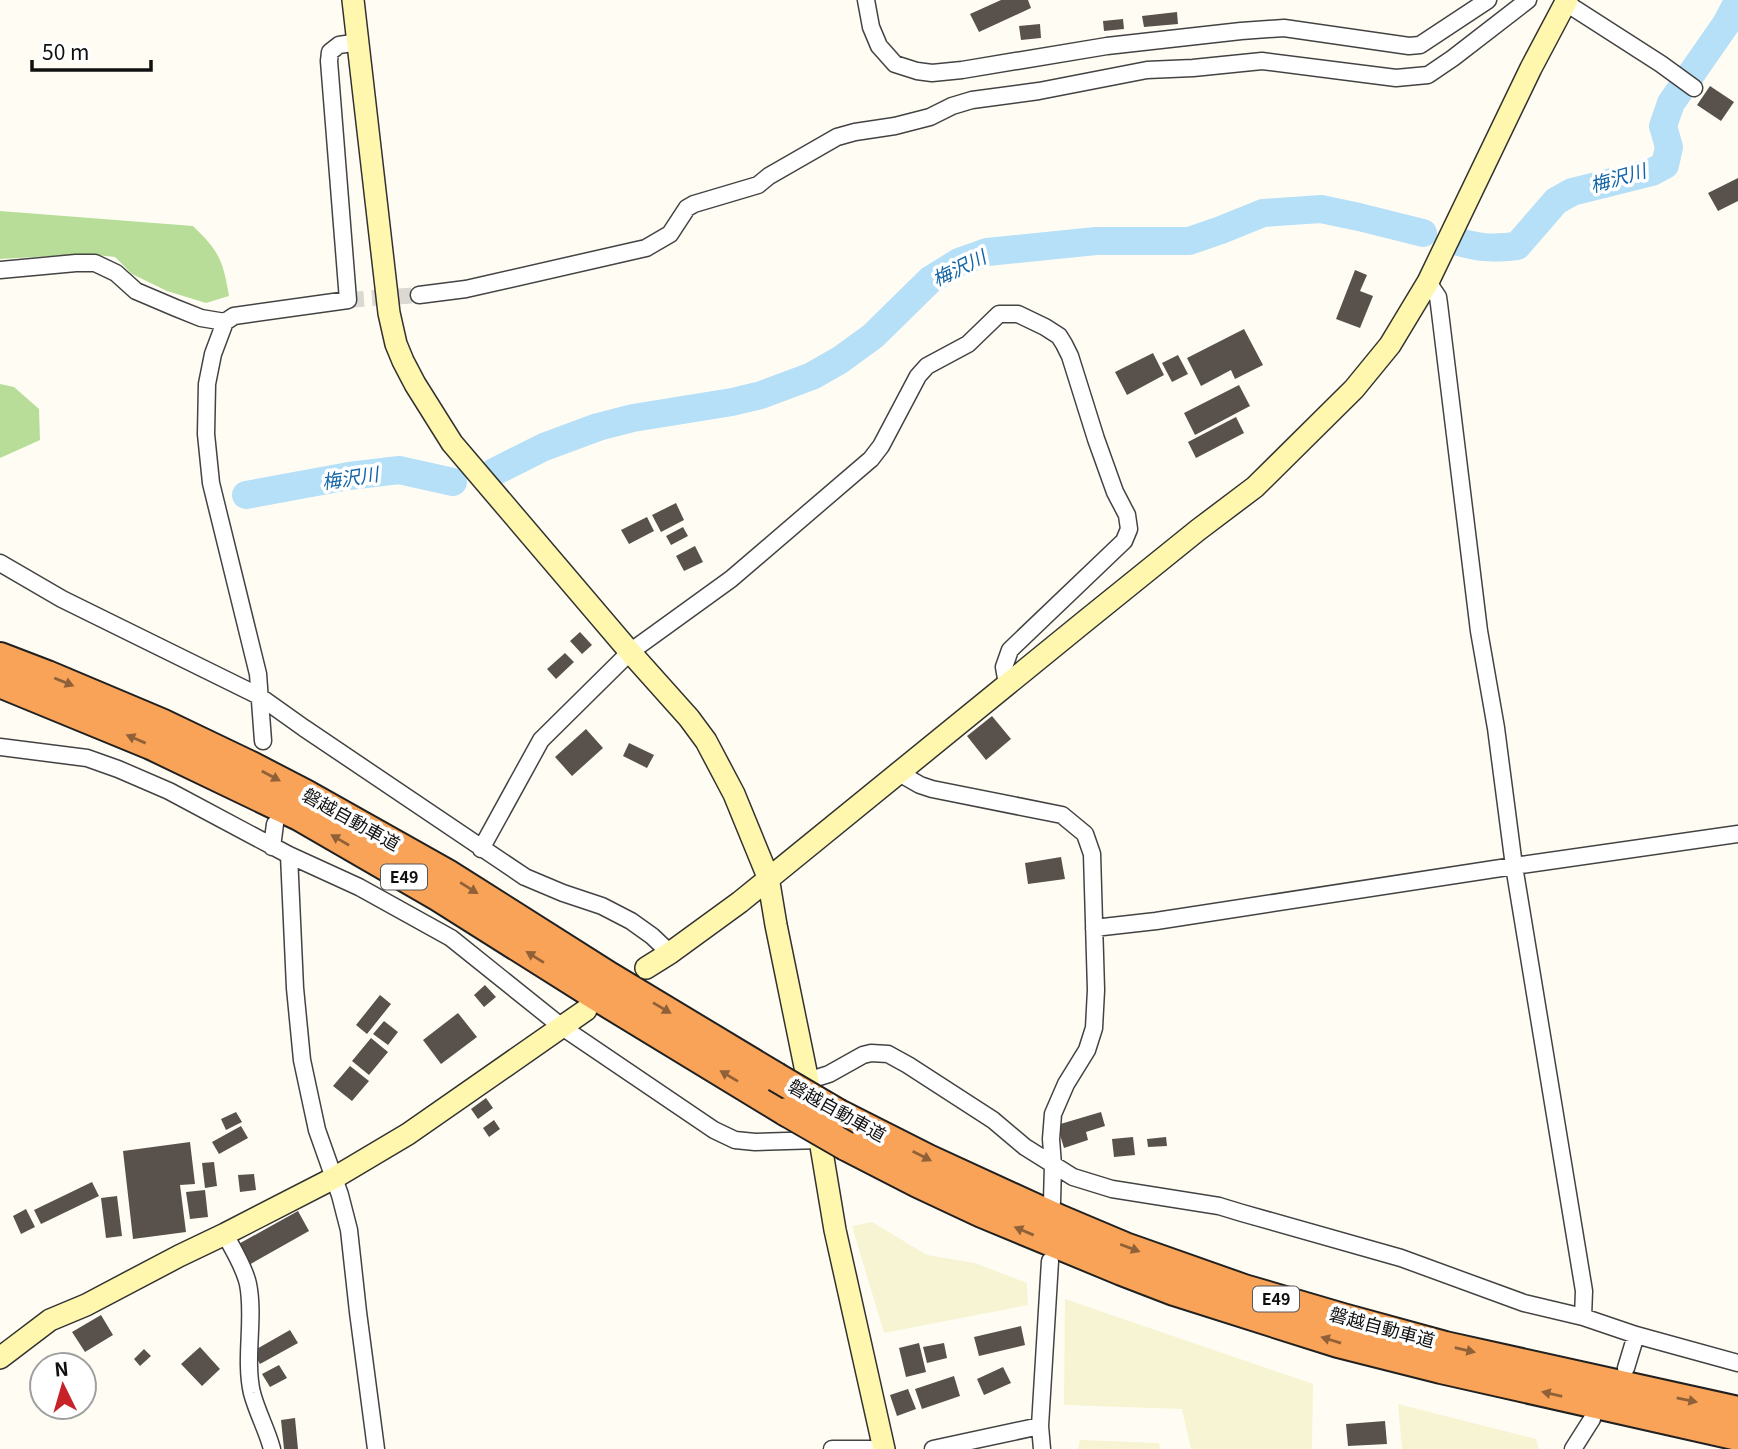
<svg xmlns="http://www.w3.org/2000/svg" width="1738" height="1449" viewBox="0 0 1738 1449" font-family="Georgia,'Noto Sans JP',serif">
	<rect width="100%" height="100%" fill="#fffdf3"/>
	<!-- farmland -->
	<path fill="#f6f4d2" d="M872,1222L927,1255L975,1263L1027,1283L1028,1305L884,1333L852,1226Z
		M1065,1299L1313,1384L1312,1449H1191L1182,1409L1064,1405Z
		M1398,1404L1536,1439L1539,1449H1402Z
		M1080,1440L1159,1443L1160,1449H1078Z"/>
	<!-- forest -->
	<path fill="#b7dd99" d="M0,211L193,226C219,251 223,260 229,296L206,303L167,291L132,274L115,257L87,254L0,259Z
		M0,384L14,387L39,409L40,440L0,458Z"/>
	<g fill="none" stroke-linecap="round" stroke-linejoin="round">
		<!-- river -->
		<path stroke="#b6dff8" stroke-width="28" d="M1452,240C1478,248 1490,249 1517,246L1556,201L1572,192L1652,172L1665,165L1669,147L1663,126L1671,103L1726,24L1738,1
			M494,472L544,447L598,427L633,418L732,402L761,395L812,376L840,360L873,336L930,280L959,262L987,252L1096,241H1189L1221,230L1263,213L1321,209L1359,217L1423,233
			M246,495L349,476L399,470L453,482"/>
	</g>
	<!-- building -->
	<path fill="#59514c" d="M1001,0H1028L1031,8L979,32L970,14Z
		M1177,12L1178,24L1144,27L1142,16Z
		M1123,19L1124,29L1104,31L1103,21Z
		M1040,24L1041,38L1021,40L1019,26Z
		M1710,86L1734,102L1721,121L1697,105Z
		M1738,178V201L1718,211L1708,193Z
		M1355,270L1367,275L1360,291L1373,296L1360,328L1336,319Z
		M1244,329L1263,365L1235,379L1231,370L1201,386L1187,358Z
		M1153,353L1164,375L1127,395L1115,372Z
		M1178,355L1188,374L1172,382L1162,363Z
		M1239,385L1250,406L1195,435L1184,413Z
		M1236,417L1244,433L1196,458L1188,442Z
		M676,503L684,520L661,532L652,515Z
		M647,517L654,531L629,544L621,530Z
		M683,527L688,536L671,545L666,536Z
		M695,546L703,562L684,571L676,556Z
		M580,632L592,645L582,654L570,641Z
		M565,653L574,662L556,679L547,669Z
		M992,716L1011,739L986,760L967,736Z
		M586,729L603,748L572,776L555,757Z
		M629,743L654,755L647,768L623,756Z
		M1061,857L1065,879L1028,884L1025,863Z
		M485,985L496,997L484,1007L474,995Z
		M380,995L391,1004L367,1034L356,1025Z
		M458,1013L477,1037L441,1064L423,1040Z
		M384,1021L398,1032L388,1045L373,1034Z
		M371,1038L388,1052L369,1075L352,1061Z
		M350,1066L369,1081L352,1101L333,1086Z
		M486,1098L493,1108L478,1119L471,1109Z
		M236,1112L242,1122L226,1130L221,1119Z
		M1101,1112L1105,1126L1086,1132L1088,1140L1064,1148L1057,1125Z
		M494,1120L500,1129L489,1137L483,1128Z
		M241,1126L248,1138L219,1154L212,1142Z
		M1133,1137L1135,1155L1114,1157L1112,1139Z
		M1166,1137L1167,1146L1148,1147L1147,1139Z
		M190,1142L195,1184L180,1185L186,1232L133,1239L123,1151Z
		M214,1162L217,1186L205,1188L202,1163Z
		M254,1174L256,1190L240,1192L238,1175Z
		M92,1182L99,1196L41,1224L34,1210Z
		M205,1190L208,1217L190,1219L186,1192Z
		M117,1196L122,1236L106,1238L101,1198Z
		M26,1209L35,1227L21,1234L13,1216Z
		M298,1211L309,1231L247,1266L235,1246Z
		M101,1315L113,1335L85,1352L72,1332Z
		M1021,1326L1025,1345L979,1356L974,1337Z
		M290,1330L298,1343L260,1364L253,1351Z
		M919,1343L926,1372L906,1377L899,1348Z
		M944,1343L947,1358L927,1363L923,1347Z
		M200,1347L220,1369L202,1386L181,1364Z
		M144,1349L151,1356L140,1366L134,1359Z
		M279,1365L287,1378L270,1387L262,1374Z
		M1003,1367L1011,1383L984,1395L977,1379Z
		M954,1376L960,1396L922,1409L915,1389Z
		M908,1389L916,1409L897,1416L890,1395Z
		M295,1418L298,1449H284L281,1420Z
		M1385,1421L1387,1444L1348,1446L1346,1424Z"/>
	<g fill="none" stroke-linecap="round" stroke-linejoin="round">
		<!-- street-tunnel -->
		<path stroke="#dbd9d1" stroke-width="16" stroke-dasharray="16 8" stroke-linecap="butt" d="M348,300L419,295"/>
		<!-- street casing -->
		<g stroke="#434343" stroke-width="19">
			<path id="street" d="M866,0L871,27L879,46L895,64L917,71L932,73L962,70L1107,46L1241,31L1284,28L1409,46L1420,45L1488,0
				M1566,3L1661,64L1694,88
				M0,270L76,263H95L116,273L136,291L176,308L201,318L225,322
				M1428,282L1438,297L1439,304L1479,631L1496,728L1514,866L1584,1291L1583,1317
				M419,295L466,289L646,248L670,234L687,208L694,204L758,185L769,176L837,137L855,132L895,126L930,117L952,106L972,100L1039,91L1147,70L1193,68L1262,61L1396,78L1428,75L1453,58L1528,0
				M0,563L62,599L259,696L304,728L525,877L563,893L602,906L631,921L652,936L670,953
				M263,741L258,674L211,483L206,434L207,384L213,354L225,322L234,316L348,300L329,61L330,52L339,45L359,42
				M0,747L87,758L118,769L169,791L289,855L359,887L451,938L562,1027L714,1130L735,1140L755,1142L820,1140
				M899,773L920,785L932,789L1062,815L1085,834L1092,854L1096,990L1094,1028L1087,1050L1066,1084L1053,1114L1051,1139L1053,1165L1052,1202
				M272,847L275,824
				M481,849L541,740L630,652L731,579L871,459L881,446L918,376L927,366L968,344L999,314H1018L1045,327L1059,336L1064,344L1070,356L1096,439L1115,492L1127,515L1129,529L1124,541L1010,650L1004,667L1007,684
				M289,855L295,988L302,1060L317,1130L340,1195L349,1230L358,1312L376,1449
				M1094,928L1156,921L1514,866L1738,834
				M807,1081L829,1074L863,1055L871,1053L888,1054L908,1065L993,1120L1025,1147L1073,1177L1112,1189L1219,1206L1242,1213L1401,1258L1524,1303L1583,1317L1636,1335L1738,1363
				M225,1234C233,1250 244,1266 248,1284C255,1318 244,1359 252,1393C257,1412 267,1430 272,1449
				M1626,1368L1636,1335
				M832,1449H877
				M933,1449L1040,1426
				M1042,1449L1040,1426L1050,1261
				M1573,1449L1592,1419"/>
		</g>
		<!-- secondary casing -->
		<g stroke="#323232" stroke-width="24">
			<path id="secondary" d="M353,0L389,313L396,344L403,361L415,384L452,443L630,652L689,718L706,741L734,794L768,877L776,925L820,1140L835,1230L884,1449
				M646,968L670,953L740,902L1084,622L1198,530L1255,487L1354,389L1390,345L1428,282L1531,68L1567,0
				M0,1358L50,1320L86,1305L179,1256L225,1234L334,1178L408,1134L586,1010"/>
		</g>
		<!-- highway casing -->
		<g stroke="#212121" stroke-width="32">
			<path id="highway" d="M0,657L47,675L161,723L251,766L305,794L449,875L610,977L776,1077
				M0,683L151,745L299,816L439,897L593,994L787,1112
				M839,1114L928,1159L1061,1220L1125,1247L1244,1289L1343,1318L1445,1346L1738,1411
				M846,1146L918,1183L982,1213L1122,1271L1174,1291L1338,1343L1441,1369L1738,1436"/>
		</g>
		<!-- street -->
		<use href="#street" stroke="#fff" stroke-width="16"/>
		<!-- secondary -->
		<use href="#secondary" stroke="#fff7ae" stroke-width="21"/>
		<!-- highway -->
		<use href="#highway" stroke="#f8a358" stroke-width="28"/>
		<!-- highway-bridge casing -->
		<g stroke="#212121" stroke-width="32" stroke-linecap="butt">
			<path id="highway-bridge" d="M776,1077L839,1114
				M787,1112L846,1146"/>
		</g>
		<!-- highway-bridge -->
		<use href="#highway-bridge" stroke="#f8a358" stroke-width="28"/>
	</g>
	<!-- one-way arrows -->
	<defs><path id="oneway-solid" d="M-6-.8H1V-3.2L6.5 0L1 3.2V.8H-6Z" transform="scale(1.75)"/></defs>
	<g fill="#906138">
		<use href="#oneway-solid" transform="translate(64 682) rotate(22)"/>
		<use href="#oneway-solid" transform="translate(136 739) rotate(-157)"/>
		<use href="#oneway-solid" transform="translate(271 776) rotate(28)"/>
		<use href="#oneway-solid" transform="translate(340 840) rotate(-150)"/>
		<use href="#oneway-solid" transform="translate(469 888) rotate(32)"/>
		<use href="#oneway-solid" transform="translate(535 957) rotate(-148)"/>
		<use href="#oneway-solid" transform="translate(662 1008) rotate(31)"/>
		<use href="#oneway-solid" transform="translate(729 1076) rotate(-149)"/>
		<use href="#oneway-solid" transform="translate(922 1156) rotate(27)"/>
		<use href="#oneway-solid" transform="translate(1024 1231) rotate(-157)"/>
		<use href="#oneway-solid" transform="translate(1130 1248) rotate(21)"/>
		<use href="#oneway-solid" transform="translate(1331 1340) rotate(-163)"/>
		<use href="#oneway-solid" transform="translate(1465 1350) rotate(13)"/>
		<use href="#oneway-solid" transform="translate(1552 1394) rotate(-167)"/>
		<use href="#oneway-solid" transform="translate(1687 1400) rotate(12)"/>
	</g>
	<g text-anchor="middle" stroke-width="7" stroke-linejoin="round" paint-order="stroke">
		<!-- shield labels -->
		<g fill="#fff" stroke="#585858" stroke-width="2">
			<rect x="381" y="864.5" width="46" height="25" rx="5"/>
			<rect x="1253" y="1286.5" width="46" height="25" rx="5"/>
		</g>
		<g font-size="16" font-weight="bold" fill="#101010">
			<text x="404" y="883">E49</text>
			<text x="1276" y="1305">E49</text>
		</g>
		<!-- street labels -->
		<g font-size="18" fill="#101010" stroke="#fff">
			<text transform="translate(351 820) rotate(29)" y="6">磐越自動車道</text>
			<text transform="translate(837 1111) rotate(29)" y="6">磐越自動車道</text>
			<text transform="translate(1382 1328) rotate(15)" y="6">磐越自動車道</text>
		</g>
		<!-- water labels -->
		<g font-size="19" font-style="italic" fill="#1465a7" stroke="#fff">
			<text transform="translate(1618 178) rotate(-16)" y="7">梅沢川</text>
			<text transform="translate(959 268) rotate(-26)" y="7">梅沢川</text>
			<text transform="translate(350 478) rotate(-9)" y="7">梅沢川</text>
		</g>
	</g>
	<!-- north arrow -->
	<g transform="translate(63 1386) rotate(355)"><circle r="33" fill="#ffffff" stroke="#9f9f9f" stroke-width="2"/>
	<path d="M0-5L12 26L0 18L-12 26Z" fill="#c62228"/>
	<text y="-10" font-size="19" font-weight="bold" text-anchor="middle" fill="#101010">N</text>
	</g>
	<!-- scale -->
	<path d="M32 60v10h119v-10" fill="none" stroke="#101010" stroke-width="3.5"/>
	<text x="42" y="60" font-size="21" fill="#101010" stroke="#ffffff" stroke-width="5" paint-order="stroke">50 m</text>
</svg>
